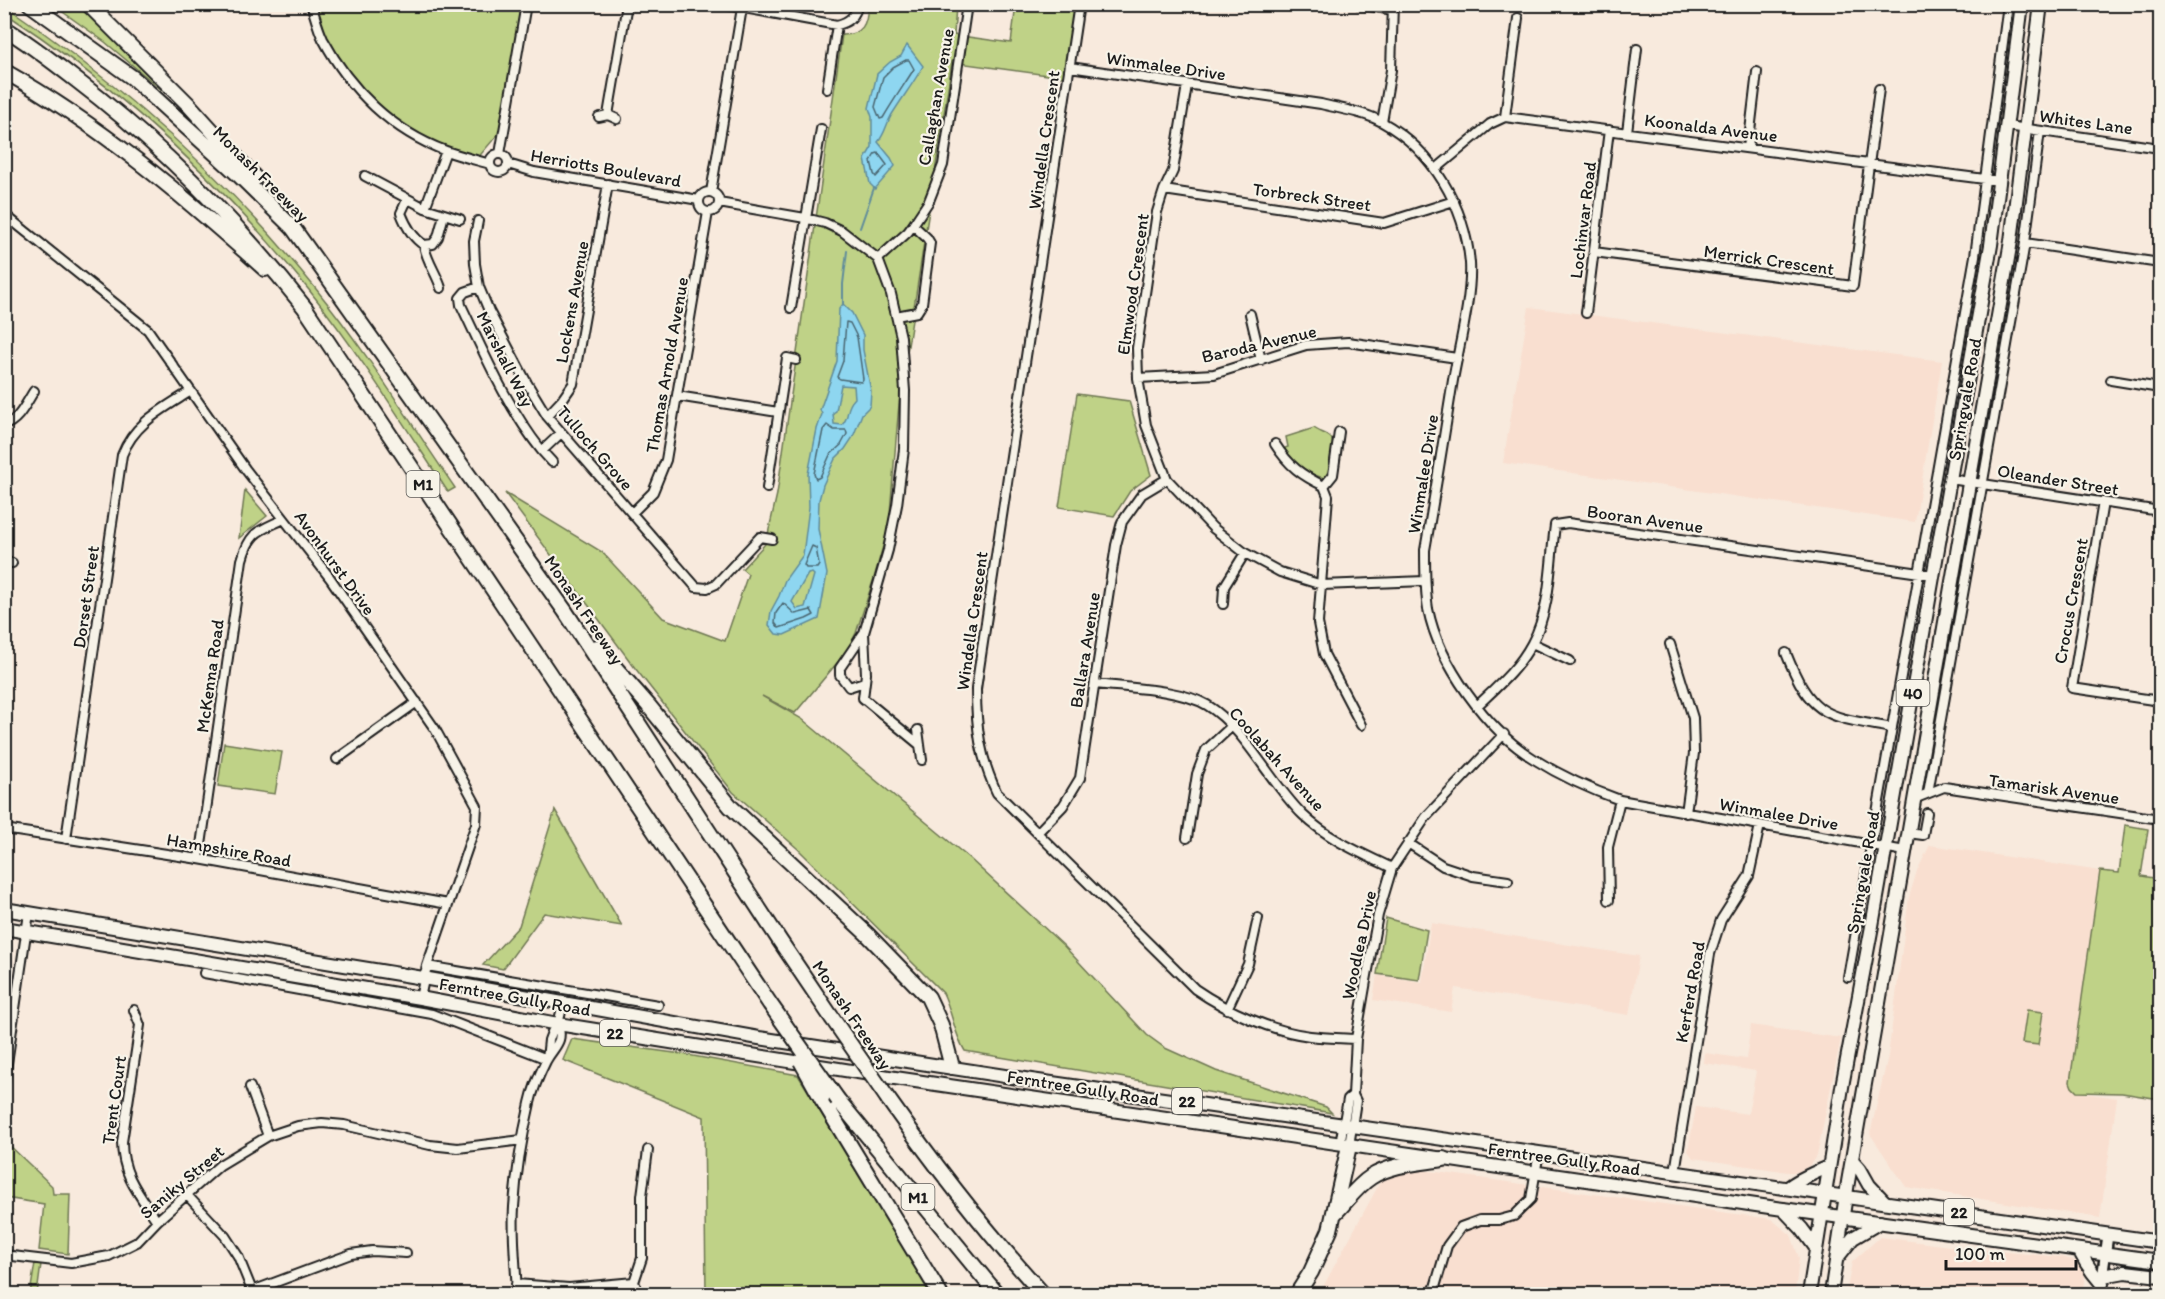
<svg xmlns="http://www.w3.org/2000/svg" width="2165" height="1299" viewBox="0 0 2165 1299" font-family="Itim,sans-serif">
	<rect width="100%" height="100%" fill="#f8eadd"/>
	<filter id="ink" filterUnits="userSpaceOnUse"><feTurbulence type="fractalNoise" baseFrequency=".0167" numOctaves="2"/><feDisplacementMap in="SourceGraphic" scale="12" xChannelSelector="R" yChannelSelector="G"/><feConvolveMatrix kernelMatrix="1 2 1 2 8 2 1 2 1" color-interpolation-filters="sRGB"/></filter>
	<g filter="url(#ink)">
		<!-- built -->
		<path fill="#f9dfd0" d="M1529,307L1942,361L1915,522L1503,463Z
			M1930,845L2100,871L2070,1082L2077,1092L2117,1098L2100,1218L1906,1187L1870,1134L1888,1056L1909,897L1917,871Z
			M1431,923L1639,956L1629,1015L1455,988L1451,1012L1373,1000L1377,975L1422,982Z
			M1751,1025L1841,1038L1817,1155L1809,1166L1798,1172H1788L1693,1158L1688,1151L1696,1107L1748,1114L1756,1071L1704,1063L1705,1053L1746,1059Z
			M1415,1169L1771,1219L1791,1235L1799,1258L1795,1294H1319L1383,1177Z
			M1880,1237L1965,1248L2061,1257L2077,1261L2086,1269L2082,1294H1846L1852,1262Z"/>
		<!-- green -->
		<path fill="#bfd287" stroke="#6e7752" stroke-width="1.5" d="M1057,4L1078,7L1069,78L952,62L899,404L889,525L874,578L856,633L847,651L795,713L762,696L802,719L969,858L1064,946L1147,1035L1165,1048L1216,1071L1326,1107L1332,1113L965,1051C954,1034 952,1011 943,993L798,849L733,792L635,668L505,493L602,552L663,618L725,641L748,574L742,569L766,543L777,494L842,35C863,35 867,24 868,5H956L954,35L1011,43L1016,5Z
			M4,5C122,85 227,178 316,289C367,352 409,421 455,488L448,492C403,424 360,354 309,290C222,183 120,88 5,13Z
			M53,5H79L173,94L170,97L105,42Z
			M311,5H526L505,126L476,160L446,151L383,116L342,70Z
			M1077,394L1129,401L1151,475L1130,491L1114,516L1059,507Z
			M1314,428C1319,432 1328,434 1331,438C1336,444 1329,472 1325,478C1309,475 1297,464 1285,453V448L1288,447L1286,437Z
			M245,490L267,516L239,538Z
			M224,743L282,752L275,794L218,786Z
			M555,810L622,926L544,913L503,969L483,965L519,926Z
			M2125,825L2148,829L2141,876L2160,879V1099L2122,1093L2077,1092L2072,1087L2070,1082L2100,871L2119,873Z
			M1386,918L1427,930L1419,980L1377,974Z
			M2027,1010L2043,1012L2038,1045L2022,1043Z
			M572,1039L682,1054L798,1075L934,1294H706L704,1117L563,1060Z
			M5,1141L52,1186L53,1194H70L68,1254L39,1250L44,1204L5,1198Z
			M35,1263L41,1264L37,1294H30Z"/>
		<!-- water -->
		<path fill="#8ed6f0" stroke="#608c9b" stroke-width="1.5" fill-rule="evenodd" d="M907,45L923,66C913,84 902,98 891,116C886,125 885,134 878,142L891,158L895,166L875,189L870,184L865,159L872,147V117L869,108L877,74L890,62L901,56Z
			M843,304L852,313L863,335V350L871,391L870,406L862,414L853,437L845,449L835,459L823,485L819,500L818,529L827,574L819,619L784,635L776,634L769,625L771,611L779,596L785,580L803,555L809,507L808,474L817,429L822,414L820,410L837,361L839,309ZM841,385L854,386L855,398C844,409 851,415 842,425L834,424L833,413L836,411ZM812,573L814,575L805,607L797,609L792,602L808,574Z"/>
		<g fill="none" stroke-linecap="round" stroke-linejoin="round">
			<!-- shore -->
			<path stroke="#4a6671" stroke-width="1.5" d="M906,60H909L914,69C904,85 893,101 883,118L880,119L875,107L883,77L893,67Z
				M878,153L887,165L876,177L874,174L871,161L875,154Z
				M846,322L850,323L857,337L863,379L861,382L840,379L837,377L843,361Z
				M827,425L834,430H846L847,434L841,445L830,455L820,477L816,479L814,474L823,430Z
				M812,546L816,548L819,565L817,568H806L804,565Z
				M783,603L795,614L811,610L814,615L806,619L779,628L775,623L776,613Z"/>
			<!-- stream -->
			<path stroke="#608c9b" stroke-width="2" d="M860,228L874,188
				M843,304V284L847,251"/>
			<!-- minor casing -->
			<g stroke="#1c1c1c" stroke-width="12">
				<path id="minor" d="M311,4C315,16 318,29 323,39C350,90 392,131 446,151C460,156 476,160 490,164
					M722,4L837,25C849,22 855,17 858,4
					M1079,4L976,689C976,727 980,758 997,793L1195,989C1227,1011 1271,1031 1310,1036C1325,1038 1341,1038 1356,1039
					M1359,4L1393,10
					M1070,67L1321,104C1341,109 1364,112 1382,122C1433,150 1465,207 1470,263C1472,297 1459,346 1453,380C1444,437 1435,494 1425,550C1425,570 1425,590 1428,609C1439,664 1487,730 1534,759C1561,776 1589,789 1620,800L1905,851
					M1187,85L1173,171L1164,190L1157,212L1137,348L1138,378L1146,425L1167,479L1213,528L1245,553L1280,572L1322,585L1425,581
					M827,89L837,25
					M599,117L608,115
					M1505,117L1518,18
					M617,119L608,115L627,4
					M1382,122L1391,70L1393,4
					M2007,126L2160,148
					M1627,132L1637,49
					M1748,148L1757,72
					M500,154L526,4
					M490 163a9 9 0 1 1 18 0a9 9 0 1 1-18 0Z
					M508,164L534,172L699,200
					M1436,169L1490,124L1505,117L2000,181
					M365,176L425,208L460,219
					M1164,190L1384,223L1454,201
					M711,192L742,8
					M699 202a10 10 0 1 1 20 0a10 10 0 1 1-20 0Z
					M407,200L401,213C406,226 413,238 424,245C426,260 437,274 441,288
					M719,203L805,218L825,223L842,231L878,259L891,294L901,337L905,391L904,449L897,505L888,550L864,633L866,674L863,698L920,745
					M425,208L446,151
					M4,214L148,330L246,470L330,578L435,729L477,806L476,824L427,966L420,998
					M478,221L474,241L475,264L479,287L489,311L527,383L547,416L696,587L707,588L716,584L760,537L772,539
					M2025,243L2160,263
					M424,245L433,244L438,237L444,215
					M1594,252L1853,286L1879,89
					M878,259L908,232L913,225L929,201L943,165L967,4
					M479,287L465,292L460,298L461,305C485,355 507,407 542,451L561,433
					M791,308L821,129
					M1586,313L1609,130
					M1250,314L1261,360
					M896,316L917,312L922,304L930,243L927,238L913,225
					M1138,378L1214,374L1306,345L1348,342L1457,358
					M2111,380L2160,388
					M677,396L778,412
					M547,416L562,400L573,384L608,184
					M4,425C19,421 26,403 34,391
					M1339,432L1333,475L1324,486L1328,496L1318,623L1324,654L1361,725
					M1275,444C1289,466 1301,475 1324,486
					M542,451L552,462
					M1950,479L2160,511
					M767,488L787,358L796,360
					M2103,502L2072,688L2160,701
					M632,513L653,492L666,460L708,212
					M4,562L12,563
					M1223,604L1224,587L1245,553
					M863,634L840,668V675L849,687L864,682
					M1532,643L1570,661
					M1670,644L1693,718L1694,753L1686,813
					M1786,653C1812,719 1827,716 1892,728
					M1096,684C1128,688 1180,689 1207,705C1245,728 1270,783 1303,815C1328,839 1361,853 1392,868
					M1477,706C1497,687 1519,668 1532,643C1551,609 1550,563 1555,525L1568,523L1934,575
					M918,730L922,760
					M337,759L417,702
					M1928,793L2025,243L2040,131
					M1914,799L1944,787L2160,819
					M4,829L199,859L448,904
					M1038,832L1063,806L1080,778L1116,545L1122,522L1142,494L1167,479
					M1908,833L1923,835L1927,813
					M1187,838L1197,774L1206,750L1232,726
					M66,839L122,455C134,423 163,409 191,391
					M1408,843L1443,866L1473,876L1508,881
					M199,859L242,560C250,531 259,531 284,519
					M1609,900L1608,847L1620,800
					M427,966L658,1005
					M204,973L432,1014L547,1059
					M1848,977L1975,256L2008,4
					M1227,1009L1248,964L1258,918
					M134,1010L140,1025L122,1142C122,1175 139,1194 157,1221
					M547,1059L549,1040L552,1032L558,1024L563,1004
					M4,1084L29,913
					M250,1087L268,1136
					M1340,1144L1348,1099L1353,1095
					M1349,1146L1356,1101L1353,1095L1356,1039L1366,981L1378,915L1392,868L1426,817L1504,734
					M1675,1172L1710,954L1721,920L1749,876L1760,825
					M186,1194L225,1236L238,1256L253,1293
					M4,1255L71,1263L109,1256L137,1242L157,1221L220,1165L268,1136L298,1126L322,1123L344,1125L430,1145L458,1148L522,1140
					M634,1282L642,1258V1196L648,1150
					M634,1282L639,1294
					M516,1284L569,1288L634,1282
					M252,1291L351,1254L372,1251L406,1253
					M517,1294C516,1266 512,1236 514,1207C516,1173 522,1137 530,1103C533,1089 540,1073 546,1061C554,1046 564,1043 558,1024
					M1433,1294L1447,1246L1461,1227L1480,1220H1499L1514,1216L1531,1199L1539,1152"/>
			</g>
			<!-- tertiary casing -->
			<g stroke="#1c1c1c" stroke-width="14">
				<path id="tertiary" d="M2100,1294L2108,1235"/>
			</g>
			<!-- primary casing -->
			<g stroke="#1c1c1c" stroke-width="16">
				<path id="primary" d="M4,909L423,978L759,1038L1031,1080L2160,1242
					M4,928L420,998L558,1024L895,1078L1783,1209L2160,1261
					M2079,1250C2085,1262 2093,1274 2102,1284
					M2103,1276L2125,1272L2160,1276"/>
			</g>
			<!-- trunk casing -->
			<g stroke="#1c1c1c" stroke-width="16">
				<path id="trunk" d="M1852,1160L1860,1169L1869,1185L1884,1201
					M1788,1188C1797,1180 1816,1172 1828,1167
					M1783,1209L1802,1229L1816,1248
					M1837,1258L1853,1238L1880,1222
					M1809,1294L1843,1081L1872,926L1991,245L2022,4
					M1831,1294L1848,1182L2011,241L2041,4"/>
			</g>
			<!-- motorway casing -->
			<g stroke="#1c1c1c" stroke-width="18">
				<path id="motorway" d="M30,4L133,78L239,175L293,228L565,611L780,941L832,1018
					M88,4L188,104L255,178
					M4,28C29,43 52,61 75,79C162,145 238,223 305,308L770,1004
					M4,71C100,125 184,196 265,269
					M597,647L648,705L731,807L867,934L928,997L941,1025L952,1067
					M822,1099L940,1294
					M888,1099C936,1167 987,1233 1043,1294
					M838,1100L997,1294
					M1335,1213C1346,1202 1357,1186 1371,1177C1392,1164 1419,1163 1443,1159
					M1297,1294L1311,1272L1330,1230L1349,1146"/>
			</g>
			<!-- minor -->
			<use href="#minor" stroke="#f7f3e8" stroke-width="8"/>
			<!-- tertiary -->
			<use href="#tertiary" stroke="#f7f3e8" stroke-width="9"/>
			<!-- primary -->
			<use href="#primary" stroke="#f7f3e8" stroke-width="12"/>
			<!-- trunk -->
			<use href="#trunk" stroke="#f7f3e8" stroke-width="12"/>
			<!-- motorway -->
			<use href="#motorway" stroke="#f7f3e8" stroke-width="14"/>
			<!-- motorway-bridge casing -->
			<g stroke="#1c1c1c" stroke-width="18" stroke-linecap="butt">
				<path id="motorway-bridge" d="M770,1004L838,1100
					M832,1018L888,1099
					M801,1061L822,1099"/>
			</g>
			<!-- motorway-bridge -->
			<use href="#motorway-bridge" stroke="#f7f3e8" stroke-width="14"/>
		</g>
	</g>
	<g text-anchor="middle" stroke-width="4.5" stroke-linejoin="round" paint-order="stroke">
		<!-- shield labels -->
		<g fill="#f7f3e8" stroke="#5e5c59" stroke-width="1.5">
			<rect x="406.5" y="471" width="33" height="26" rx="4.5"/>
			<rect x="1896.5" y="680" width="33" height="26" rx="4.5"/>
			<rect x="600" y="1020" width="30" height="26" rx="4.5"/>
			<rect x="1172" y="1088" width="30" height="26" rx="4.5"/>
			<rect x="901.5" y="1184" width="33" height="26" rx="4.5"/>
			<rect x="1944" y="1199" width="30" height="26" rx="4.5"/>
		</g>
		<g font-size="16" font-weight="bold" fill="#1c1c1c">
			<text x="423" y="490">M1</text>
			<text x="1913" y="699">40</text>
			<text x="615" y="1039">22</text>
			<text x="1187" y="1107">22</text>
			<text x="918" y="1203">M1</text>
			<text x="1959" y="1218">22</text>
		</g>
		<!-- street labels -->
		<g font-size="18" fill="#1c1c1c" stroke="#f7f3e8">
			<text transform="translate(1166 66) rotate(8)" y="6">Winmalee Drive</text>
			<text transform="translate(936 97) rotate(-80)" y="6">Callaghan Avenue</text>
			<text transform="translate(2086 122) rotate(8)" y="6">Whites Lane</text>
			<text transform="translate(1711 128) rotate(7)" y="6">Koonalda Avenue</text>
			<text transform="translate(1044 140) rotate(-82)" y="6">Windella Crescent</text>
			<text transform="translate(606 168) rotate(10)" y="6">Herriotts Boulevard</text>
			<text transform="translate(261 174) rotate(45)" y="6">Monash Freeway</text>
			<text transform="translate(1312 197) rotate(8)" y="6">Torbreck Street</text>
			<text transform="translate(1583 220) rotate(-83)" y="6">Lochinvar Road</text>
			<text transform="translate(1769 260) rotate(8)" y="6">Merrick Crescent</text>
			<text transform="translate(1133 284) rotate(-82)" y="6">Elmwood Crescent</text>
			<text transform="translate(572 302) rotate(-80)" y="6">Lockens Avenue</text>
			<text transform="translate(1259 344) rotate(-13)" y="6">Baroda Avenue</text>
			<text transform="translate(505 359) rotate(63)" y="6">Marshall Way</text>
			<text transform="translate(667 365) rotate(-80)" y="6">Thomas Arnold Avenue</text>
			<text transform="translate(1965 399) rotate(-80)" y="6">Springvale Road</text>
			<text transform="translate(595 448) rotate(49)" y="6">Tulloch Grove</text>
			<text transform="translate(1423 474) rotate(-81)" y="6">Winmalee Drive</text>
			<text transform="translate(2058 480) rotate(9)" y="6">Oleander Street</text>
			<text transform="translate(1645 519) rotate(8)" y="6">Booran Avenue</text>
			<text transform="translate(335 563) rotate(54)" y="6">Avonhurst Drive</text>
			<text transform="translate(86 597) rotate(-82)" y="6">Dorset Street</text>
			<text transform="translate(2071 601) rotate(-80)" y="6">Crocus Crescent</text>
			<text transform="translate(584 610) rotate(56)" y="6">Monash Freeway</text>
			<text transform="translate(972 621) rotate(-82)" y="6">Windella Crescent</text>
			<text transform="translate(1085 650) rotate(-81)" y="6">Ballara Avenue</text>
			<text transform="translate(210 676) rotate(-82)" y="6">McKenna Road</text>
			<text transform="translate(1277 759) rotate(48)" y="6">Coolabah Avenue</text>
			<text transform="translate(2054 789) rotate(8)" y="6">Tamarisk Avenue</text>
			<text transform="translate(1779 814) rotate(10)" y="6">Winmalee Drive</text>
			<text transform="translate(229 850) rotate(10)" y="6">Hampshire Road</text>
			<text transform="translate(1863 872) rotate(-80)" y="6">Springvale Road</text>
			<text transform="translate(1359 945) rotate(-78)" y="6">Woodlea Drive</text>
			<text transform="translate(1690 992) rotate(-80)" y="6">Kerferd Road</text>
			<text transform="translate(515 997) rotate(10)" y="6">Ferntree Gully Road</text>
			<text transform="translate(852 1015) rotate(56)" y="6">Monash Freeway</text>
			<text transform="translate(1083 1088) rotate(9)" y="6">Ferntree Gully Road</text>
			<text transform="translate(114 1100) rotate(-82)" y="6">Trent Court</text>
			<text transform="translate(1564 1159) rotate(8)" y="6">Ferntree Gully Road</text>
			<text transform="translate(182 1182) rotate(-40)" y="6">Saniky Street</text>
		</g>
	</g>
	<!-- margin -->
	<rect width="2165" height="1299" fill="none" stroke="#f7f3e8" stroke-width="24"/>
	<rect x="12" y="12" width="2141" height="1275" fill="none" stroke="#1c1c1c" stroke-width="2" filter="url(#ink)"/>
	<!-- scale -->
	<path d="M1946 1260v9h130v-9" fill="none" stroke="#1c1c1c" stroke-width="3"/>
	<text x="1955" y="1260" font-size="18" fill="#1c1c1c" stroke="#f7f3e8" stroke-width="4.5" paint-order="stroke">100 m</text>
</svg>
